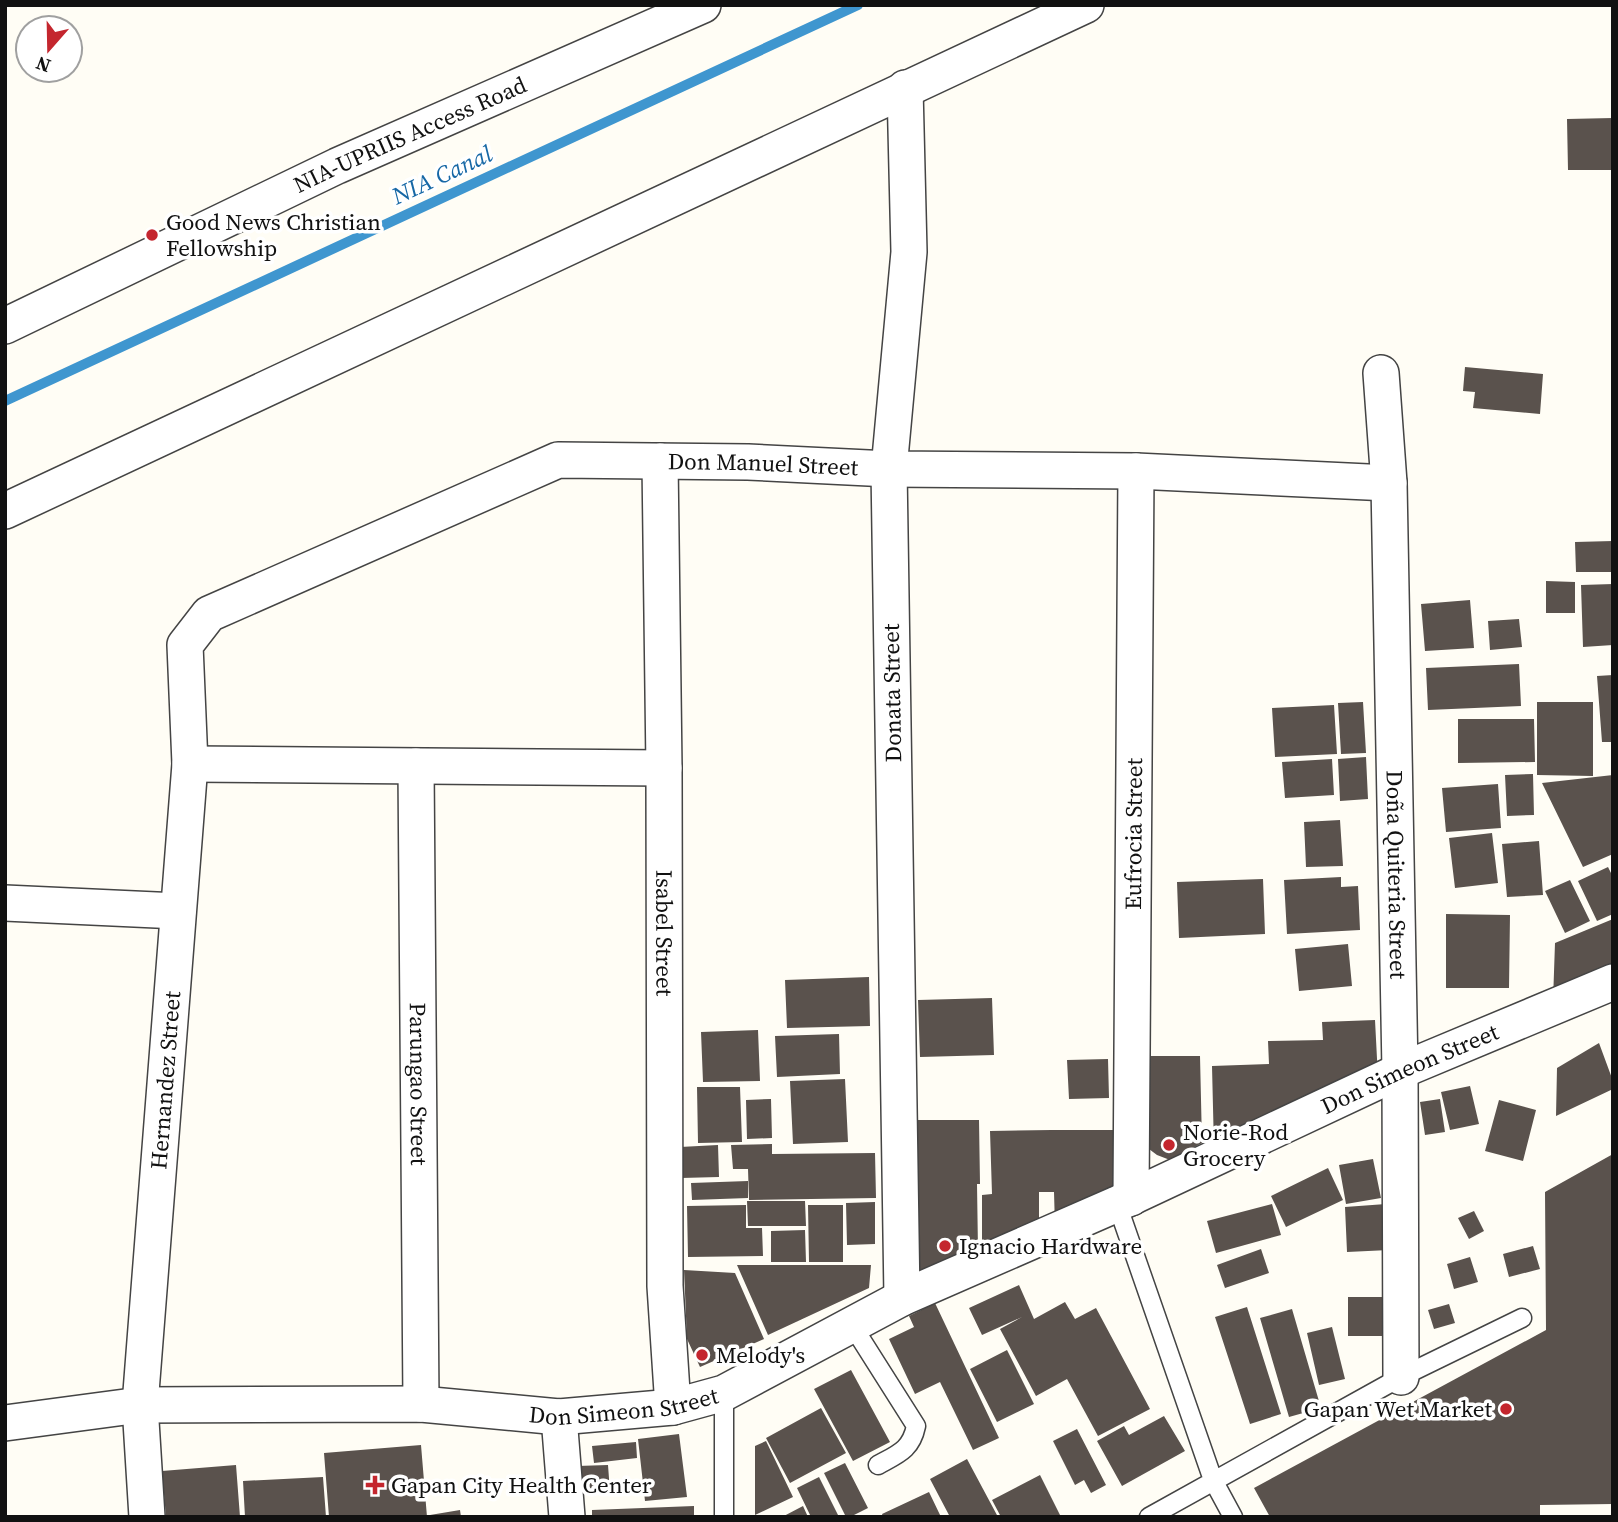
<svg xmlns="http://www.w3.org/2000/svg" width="1618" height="1522" viewBox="0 0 1618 1522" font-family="'Source Serif 4',serif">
	<rect width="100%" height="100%" fill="#fffdf5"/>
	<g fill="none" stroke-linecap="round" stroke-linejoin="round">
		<!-- stream -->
		<path stroke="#3f96cf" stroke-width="10" d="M5,401L858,5"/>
	</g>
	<!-- building -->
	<path fill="#5a524d" d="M1613,118V170H1568L1567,119Z
		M1465,367L1543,374L1540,414L1473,408L1475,392L1463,391Z
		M1613,541V572H1576L1575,542Z
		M1546,581L1575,582V613H1546Z
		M1613,584V645L1583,647L1581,585Z
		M1470,600L1474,648L1425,651L1421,604Z
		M1519,619L1522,647L1490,650L1488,621Z
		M1519,664L1521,706L1428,710L1426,668Z
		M1613,675V742H1602L1597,676Z
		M1363,702L1366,753L1341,754L1338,703Z
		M1537,702H1593V776L1537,775Z
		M1334,705L1337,754L1275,757L1272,708Z
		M1458,719H1534L1535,762L1458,763Z
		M1366,757L1368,799L1340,801L1338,759Z
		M1332,759L1334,795L1285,798L1282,762Z
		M1533,774L1534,815L1507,816L1505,775Z
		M1613,775V854L1583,867L1542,783Z
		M1498,784L1501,828L1446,832L1442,788Z
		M1340,820L1343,866L1306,867L1304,822Z
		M1492,833L1498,883L1455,888L1449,838Z
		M1539,841L1543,895L1507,897L1502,844Z
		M1608,867L1613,877V914L1597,921L1578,881Z
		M1341,877V887L1358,886L1360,930L1287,934L1284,880Z
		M1263,879L1265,934L1179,938L1177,882Z
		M1570,880L1590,921L1565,933L1545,891Z
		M1446,914L1510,915L1509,988H1446Z
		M1613,919V975L1553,1001L1555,943Z
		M1348,944L1352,986L1299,991L1295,949Z
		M869,977L870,1026L787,1028L785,980Z
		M992,998L994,1055L920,1057L918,1000Z
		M1375,1020L1378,1078L1214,1149L1212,1066L1269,1064L1268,1041L1323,1040L1322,1022Z
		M758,1030L760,1081L703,1082L701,1032Z
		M839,1034L840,1074L777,1077L775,1036Z
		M1599,1043L1613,1081V1089L1556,1116L1557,1068Z
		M1144,1056H1200L1202,1143L1170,1160L1157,1155L1149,1149L1145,1135Z
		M1108,1059L1109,1098L1069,1099L1067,1060Z
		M845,1079L848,1142L793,1144L790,1081Z
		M1470,1086L1479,1124L1450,1130L1441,1092Z
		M697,1087H740L742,1142L698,1143Z
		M771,1099L772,1138L747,1139L746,1100Z
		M1440,1099L1445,1132L1425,1135L1420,1102Z
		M1499,1100L1536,1110L1523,1161L1485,1151Z
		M915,1120H979L980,1184H977L978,1251L916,1277Z
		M1052,1130H1126L1125,1196L1055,1227L1054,1192H1039V1228L982,1251V1195L992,1194L990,1131Z
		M772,1144V1154L875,1153L876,1198L749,1200L748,1169H733L731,1145Z
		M718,1145L719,1177L681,1178L680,1147Z
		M1613,1154V1504L1540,1505V1517H1270L1254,1488L1546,1330L1545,1192Z
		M1373,1159L1381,1198L1346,1204L1339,1165Z
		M1328,1168L1343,1200L1286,1227L1271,1196Z
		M748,1181V1198L692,1200L691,1183Z
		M747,1201H805L806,1226H748Z
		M875,1202V1244L847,1245L846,1203Z
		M1272,1204L1281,1235L1216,1253L1207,1221Z
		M1386,1204L1389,1250L1347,1252L1345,1207Z
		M746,1205V1228H762L763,1256L688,1257L687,1206Z
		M808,1205H843V1262H809Z
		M1474,1211L1484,1231L1469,1239L1458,1218Z
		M805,1230L806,1262H771V1231Z
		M1533,1246L1540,1269L1509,1277L1503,1254Z
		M1261,1249L1269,1273L1225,1288L1217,1265Z
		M1470,1257L1478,1282L1454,1289L1447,1264Z
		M737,1265H871L869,1288L768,1335Z
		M684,1270L735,1273L764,1339L700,1367L687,1339Z
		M1019,1285L1034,1319L1065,1302L1075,1319L1096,1308L1150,1409L1098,1436L1067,1379L1036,1396L1000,1329L1022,1317L982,1335L969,1308Z
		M1348,1297H1385L1384,1336H1348Z
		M935,1303L999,1438L973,1450L940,1382L915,1394L889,1339L914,1327L909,1316Z
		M1449,1304L1455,1323L1434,1329L1428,1310Z
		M1247,1307L1281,1414L1250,1424L1215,1317Z
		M1292,1309L1321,1408L1289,1417L1260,1318Z
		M1332,1327L1345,1379L1319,1385L1307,1333Z
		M1007,1350L1034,1404L997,1422L970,1369Z
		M851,1370L890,1442L853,1461L814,1389Z
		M821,1408L846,1453L790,1483L766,1438Z
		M1164,1416L1185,1451L1122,1486L1097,1441L1124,1426L1129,1435Z
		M1077,1429L1106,1485L1091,1493L1084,1480L1075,1485L1053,1441Z
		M679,1434L687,1497L645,1501L638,1439Z
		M766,1441L793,1497L755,1515V1446Z
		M636,1442L637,1458L594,1463L592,1446Z
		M421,1445L427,1517H329L324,1453Z
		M967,1459L998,1517H950L930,1479Z
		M845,1463L868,1508L850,1517H846L824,1473Z
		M236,1465L240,1517H166L162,1471Z
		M608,1465L610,1492L579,1494L577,1466Z
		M1040,1475L1061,1517H1001L992,1500Z
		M323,1477L326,1517H245L243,1481Z
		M819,1477L839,1517H811L797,1488Z
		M929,1492L941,1517H883L882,1514Z
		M694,1506V1517H592V1510Z
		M803,1506L808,1517H782Z
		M460,1510L461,1517H430V1515Z"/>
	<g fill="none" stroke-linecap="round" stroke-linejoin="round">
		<!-- service casing -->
		<g stroke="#444" stroke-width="21">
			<path id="service" d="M1117,1204L1213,1480L1233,1517
				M852,1325L916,1426C911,1450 898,1454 878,1465
				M724,1517V1393
				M1149,1517L1401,1377L1522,1318"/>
		</g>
		<!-- minor casing -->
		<g stroke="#444" stroke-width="38">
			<g id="minor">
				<path id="s1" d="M5,326L337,166L703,5"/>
				<path id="s2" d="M1381,373L1389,483L1400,1071L1401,1377"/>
				<path id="s3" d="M660,461L664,768L665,1286L673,1407"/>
				<path d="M5,511L1086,5"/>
				<path d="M190,764L664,768"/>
				<path id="s4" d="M416,766L421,1404"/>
				<path d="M5,903L178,911"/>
				<path id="s5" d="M1131,1198L1136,471"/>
				<path d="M902,1298L889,469L909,252L905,88"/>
				<path d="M559,1417L567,1517"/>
				<path id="s6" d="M5,1423L140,1405L421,1404L559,1417L673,1407L724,1393L902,1298L1117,1204L1400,1071L1613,982"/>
				<path id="s7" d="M147,1517L140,1405L190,764L185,645L209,614L558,460L748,462L889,469L1136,471L1389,483"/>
			</g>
		</g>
		<!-- service -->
		<use href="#service" stroke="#fff" stroke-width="18"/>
		<!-- minor -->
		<use href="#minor" stroke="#fff" stroke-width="35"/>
	</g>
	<!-- markers -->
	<g fill="#c4262e" stroke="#fff" stroke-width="2.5">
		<circle cx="152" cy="235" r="7"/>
		<circle cx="1169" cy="1145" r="7"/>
		<circle cx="945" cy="1246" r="7"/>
		<circle cx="702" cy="1355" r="7"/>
		<circle cx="1506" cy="1409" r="7"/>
		<path d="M371.5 1474.5h7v7h7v7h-7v7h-7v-7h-7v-7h7z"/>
	</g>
	<g text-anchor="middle" stroke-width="7" stroke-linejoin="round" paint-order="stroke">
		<!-- street labels -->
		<g font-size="23" fill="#111" stroke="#fff">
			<text dy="8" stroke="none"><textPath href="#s1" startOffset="448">NIA-UPRIIS Access Road</textPath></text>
			<text dy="8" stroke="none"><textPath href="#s7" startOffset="1500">Don Manuel Street</textPath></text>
			<text transform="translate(892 693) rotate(-91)" y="8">Donata Street</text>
			<text dy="8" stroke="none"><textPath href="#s5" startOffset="364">Eufrocia Street</textPath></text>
			<text dy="8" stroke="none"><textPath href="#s2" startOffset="502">Doña Quiteria Street</textPath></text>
			<text dy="8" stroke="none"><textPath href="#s3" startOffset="472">Isabel Street</textPath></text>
			<text dy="8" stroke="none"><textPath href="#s6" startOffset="1482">Don Simeon Street</textPath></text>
			<text dy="8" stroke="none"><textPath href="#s7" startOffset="438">Hernandez Street</textPath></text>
			<text dy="8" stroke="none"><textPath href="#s4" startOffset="318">Parungao Street</textPath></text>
			<text dy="8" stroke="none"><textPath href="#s6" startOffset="621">Don Simeon Street</textPath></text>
		</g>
		<!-- poi labels -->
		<g font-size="23" fill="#111" stroke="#fff" text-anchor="start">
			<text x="166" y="230">Good News Christian<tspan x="166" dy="26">Fellowship</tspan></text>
			<text x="1183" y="1140">Norie-Rod<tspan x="1183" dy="26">Grocery</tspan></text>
			<text x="959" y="1254">Ignacio Hardware</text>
			<text x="716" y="1363">Melody's</text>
			<text x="1492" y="1417" text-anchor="end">Gapan Wet Market</text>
			<text x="391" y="1493">Gapan City Health Center</text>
		</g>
		<!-- water labels -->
		<g font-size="24" font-style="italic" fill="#1768a6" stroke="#fff">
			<text transform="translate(442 175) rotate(-25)" y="8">NIA Canal</text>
		</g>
	</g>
	<!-- border -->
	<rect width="1618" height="1522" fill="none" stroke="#111111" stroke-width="14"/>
	<!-- north arrow -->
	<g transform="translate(49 49) rotate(200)"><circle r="33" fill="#ffffff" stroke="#a0a0a0" stroke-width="2"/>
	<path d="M0-5L12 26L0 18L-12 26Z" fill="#c4262e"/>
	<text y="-10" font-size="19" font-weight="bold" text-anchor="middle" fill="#111111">N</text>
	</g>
</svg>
